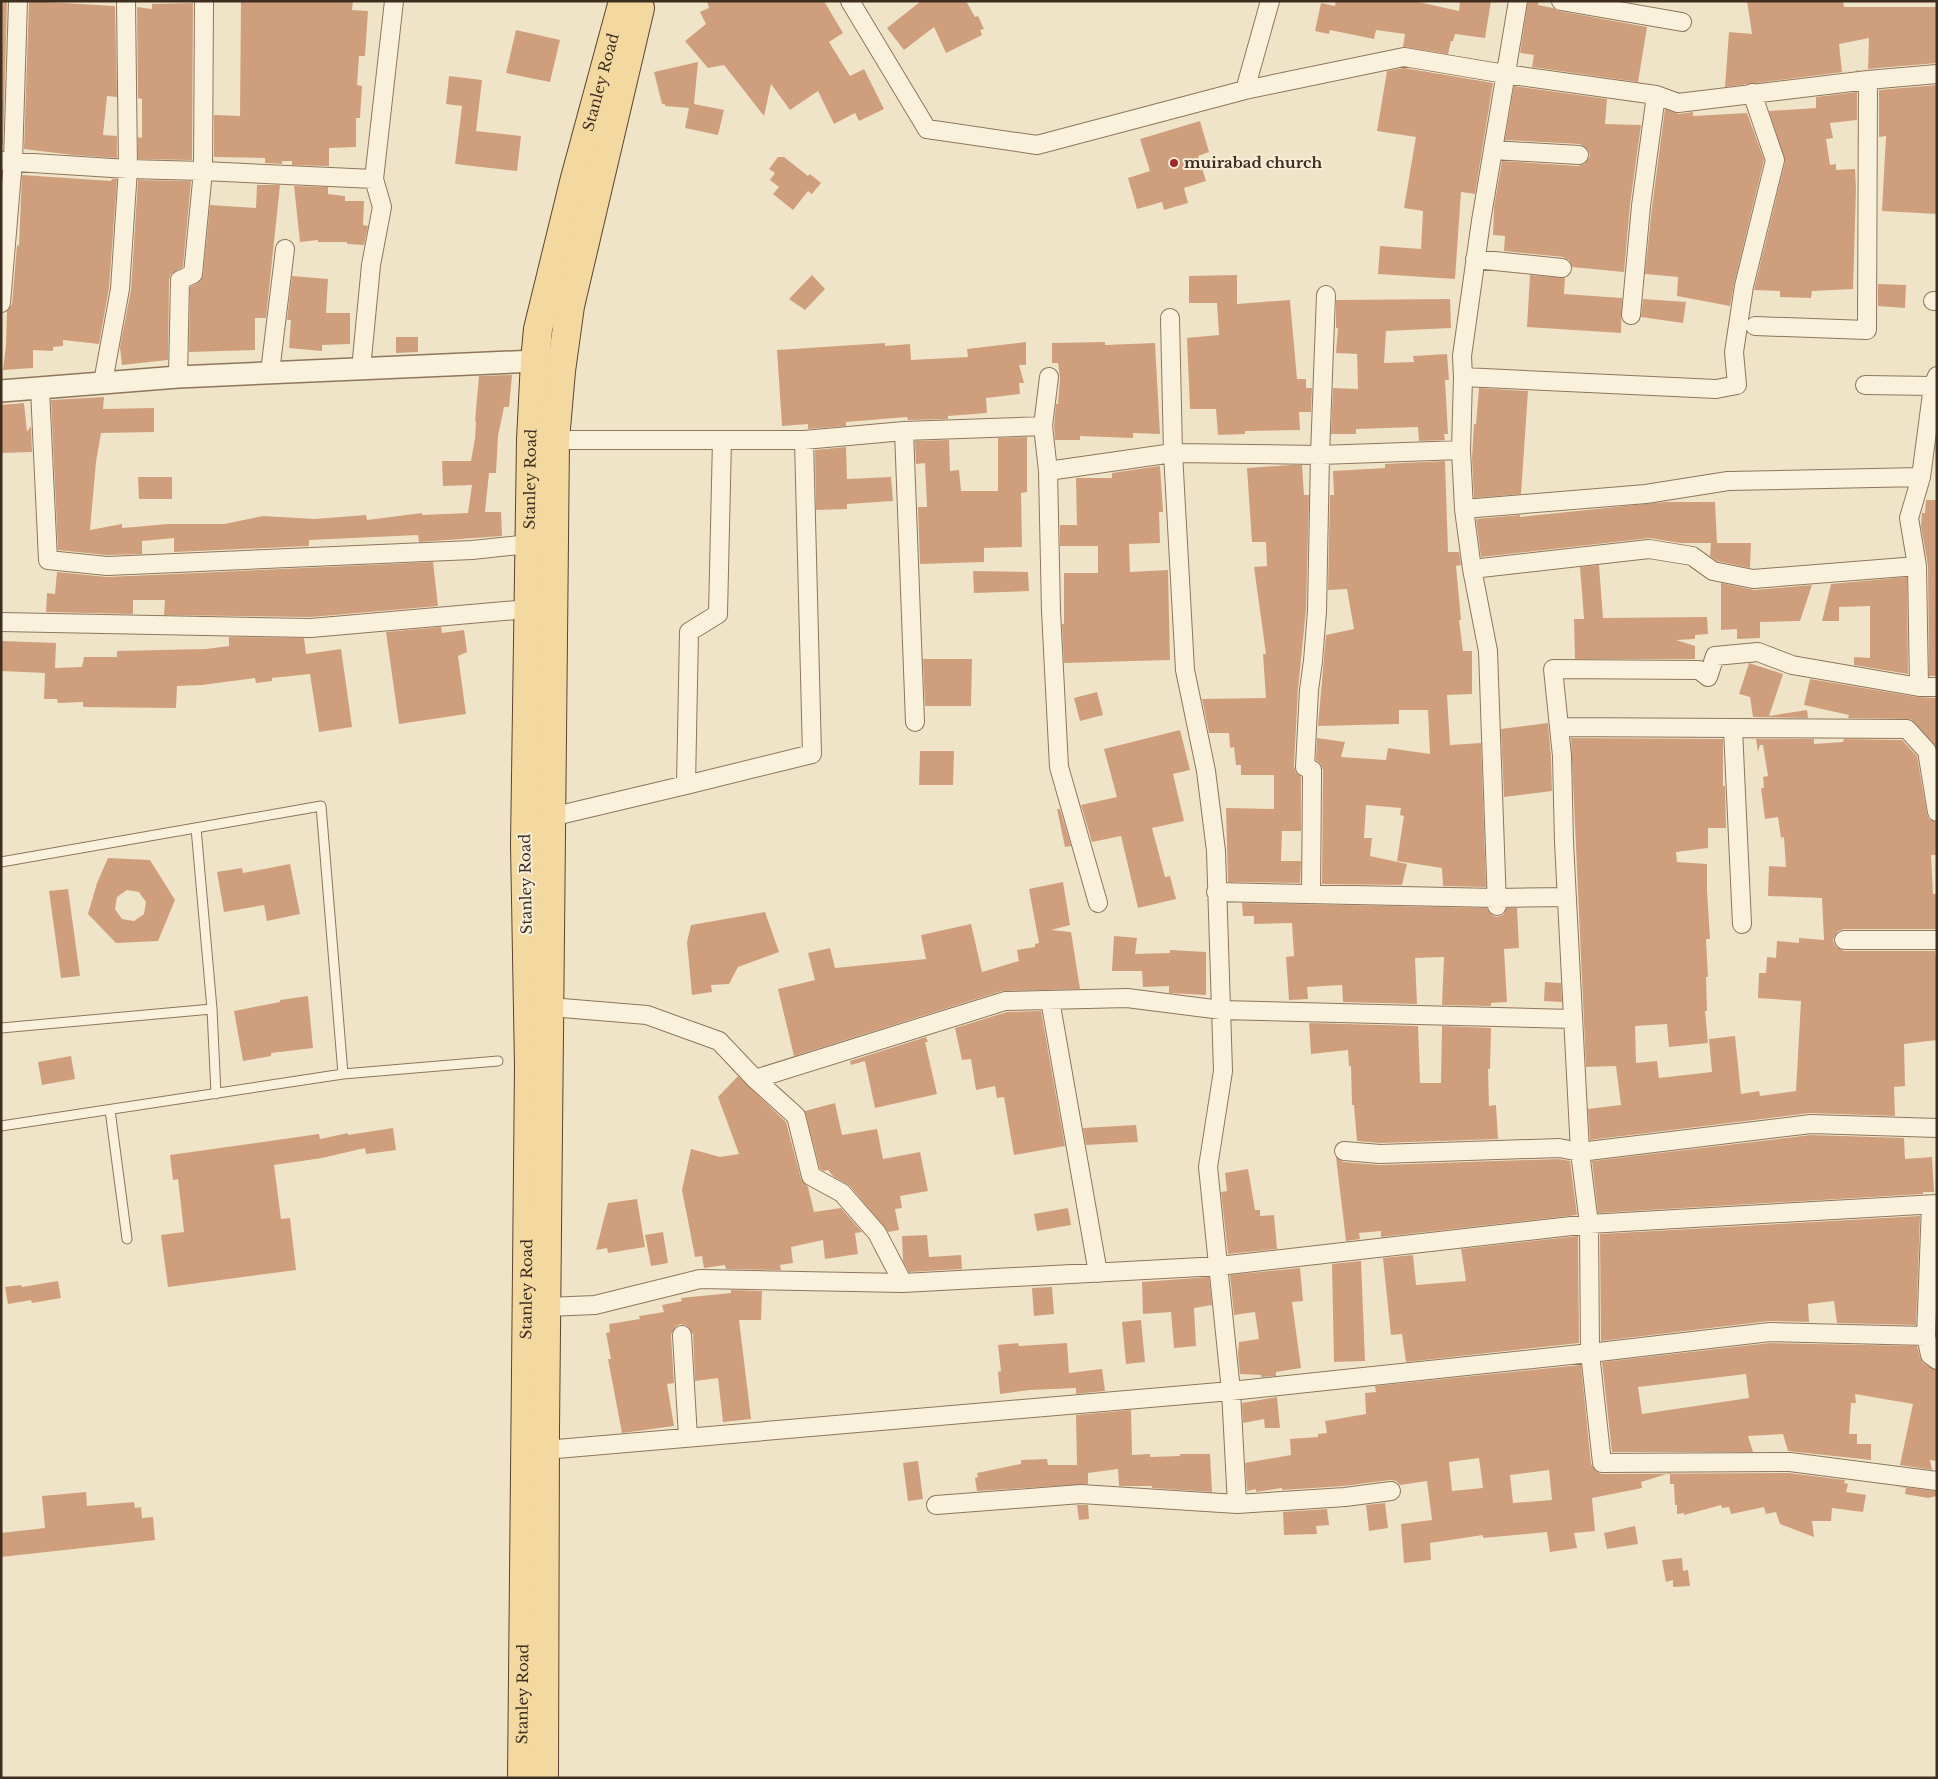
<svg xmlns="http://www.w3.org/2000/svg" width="1938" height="1779" viewBox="0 0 1938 1779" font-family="'Libre Baskerville',serif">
	<rect width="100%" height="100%" fill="#f0e4c8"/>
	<!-- building -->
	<path fill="#cf9f7d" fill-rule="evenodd" d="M1,1H7L3,145H1Z
		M29,1L115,6L117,97L107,96L103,135L117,136V158L73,155L24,149Z
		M241,1H353L352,10L368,11L365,56H359L357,85L362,86L360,118H356V147L329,148V166L292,165V161H282V164L265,163V158L214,157V115L240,116Z
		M707,1H824L843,33L829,42L850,76L864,69L884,109L859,121L855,113L834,124L818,91L790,110L771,84L764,116L724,65L708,68L685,41L706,24L700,12L709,8Z
		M921,1H966L975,17L978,16L984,29L980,30L982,35L946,53L934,27L904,50L887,28Z
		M1336,1H1414L1459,11L1460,1H1491L1485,38L1455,34L1453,41H1451L1448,54L1403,47L1405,34L1376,30L1374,39L1330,30L1329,34L1315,31L1321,3L1335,6Z
		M1528,1H1539L1538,5L1553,8L1559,11L1647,27L1638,82L1532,67L1534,55L1520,53Z
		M1747,1H1843L1844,7H1937V63L1867,69L1725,87L1729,32L1752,34ZM1869,38L1868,69L1842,72L1839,44Z
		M193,3L192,160L138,159V137L142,138V99L138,98L137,7L152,9V4Z
		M516,30L560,40L550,82L506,73Z
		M698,62L694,104L724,110L718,135L685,128L689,108L665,106V104H662L654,72Z
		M1404,68L1493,83L1475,194L1461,192L1455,279L1378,274L1380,246L1421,249L1423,211L1404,208L1416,137L1377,131L1387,71Z
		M449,76L482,80L476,131L521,136L517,171L455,164L462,106L446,104Z
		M1937,85V214L1882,211L1886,136L1879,137V90Z
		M1514,86L1607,99L1605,124L1641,125L1630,205L1624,272L1572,267L1569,260L1563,257L1504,251L1505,236L1493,235L1494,207L1502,161L1578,166L1584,164L1590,156L1588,150L1580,144L1505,140Z
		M1857,92V120L1830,123L1833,138L1826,139L1830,165L1836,164V170L1855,169L1856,189L1853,289L1812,291L1811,298L1780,297V291L1754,290L1785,162L1769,111L1816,108V97Z
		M1665,109L1679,114L1693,112V116L1747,113L1764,160L1734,284L1730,306L1677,296L1678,277L1645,274L1652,207Z
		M1200,121L1209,152L1198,156L1206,181L1184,188L1188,203L1164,210L1162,202L1137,209L1128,178L1150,171L1140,139Z
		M778,157H784L808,176L810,174L821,183L812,194L808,191L793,210L773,194L779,187L770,180L775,173L769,169Z
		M22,175L111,181L112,179H117L109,288L99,344L63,340V346L53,347V351L33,350V368L3,370L6,345L7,311L12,304L17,245L19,246Z
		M138,180L191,181L183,267L171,274L169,280L168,360L122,365L120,347L131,290Z
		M257,185H280L266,318H255V350L189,352L190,287L201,281L203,276L210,205L256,208Z
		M294,186L328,187V194L345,196V201H364L363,225L368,226L364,245L347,244V242H318V240L300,242Z
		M812,275L825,289L805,310L789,299Z
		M1237,275V304L1290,300L1297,379H1306V388H1312L1311,412H1299L1300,430L1245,431V434L1218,435L1216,409H1190L1187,338L1219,335L1217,303H1189V276Z
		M1530,275L1565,278L1564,294L1622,298L1621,333L1527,327Z
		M292,276L328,279L326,313H350V344L322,345V351L289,348L291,320H287Z
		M1878,284L1906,285L1905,308L1878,306Z
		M1450,299L1451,328L1386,331L1384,363L1414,362L1413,356L1447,354L1449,380H1445L1448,434H1444L1445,440L1419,441L1418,427L1356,429V434H1331L1333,388L1358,389L1357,354L1336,353L1338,328H1336V300Z
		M1643,299L1686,302L1683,323L1641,317Z
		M396,337H418V352L396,353Z
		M1026,342V365H1019L1024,383H1019L1020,394L986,398L987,413L948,416V419L908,420L907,417L846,422V426L808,429V424L782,426L777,350L885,343V346L910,344L911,360L968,357L967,349Z
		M1105,342V345L1155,343L1160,434L1133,433V438L1080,436V440H1055L1054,426L1056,404H1058L1060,378L1058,363H1052V343Z
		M512,375L509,407H504L498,436L496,473H489L485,512H501L502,536L419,542L418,535L309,540V546L174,552V538L142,541V554L107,555L58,550L51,400L104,397L103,409L154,408V432L101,433L96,462L90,530L122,524V528L168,524H224L263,516L315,519L366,515L367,520L422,513V515L468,513L472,485L443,486L442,461H471L475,439L476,421H475L479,376Z
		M1479,388L1528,391L1521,494L1474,498L1472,458L1474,424H1476Z
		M24,403L27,432L31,426L32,452L1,453V405Z
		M1027,437V492L1021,493L1022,547L984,548V562L920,564L918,507H927L925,463L916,464L915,441L949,440L950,471L959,470L961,491H998V438Z
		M846,447L847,479L891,477L893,501L847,504V509L816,510L815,450Z
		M1445,461L1448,552H1459L1461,565L1456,566L1461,620H1459L1463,651H1472V694L1447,695L1450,745L1481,743L1486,887L1443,886L1442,868L1397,861L1404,816L1400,815L1401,808L1366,805L1364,838H1372L1370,856L1407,864L1402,885L1322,884L1323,770L1321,764L1316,760L1317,738L1345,742L1341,757L1386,760L1388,748L1430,754L1428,710H1399V724L1318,726L1326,635L1354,629L1347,589L1328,590L1330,495H1334L1333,471L1385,468V464Z
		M1291,465H1302L1304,495H1309L1306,610L1298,689L1294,766L1296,773L1301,777V831H1282L1281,861H1301L1300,883L1228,882L1226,808L1274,809V775H1241V765H1236L1234,747L1230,748L1229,733H1209L1202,699L1266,698L1263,654H1266L1254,567L1267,566L1266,542H1252L1247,468Z
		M1160,466L1163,512H1159L1160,543L1129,544L1130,572L1168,570L1170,660L1064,663L1062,624H1064V573H1098V546H1060V525H1077L1076,478H1112V473Z
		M138,477H172V499H139Z
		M1926,500H1937V676H1929L1928,566L1921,526L1922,513H1925Z
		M1664,502H1715L1717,543H1751L1750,568L1717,561L1710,556L1711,543H1680L1650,538L1481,557L1476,519L1520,515V517Z
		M433,562L438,606L311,617L164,615L165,600H133V614L46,612L47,593L55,594L57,572L107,577Z
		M1599,565L1603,618L1707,617L1708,634L1695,635V639L1676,640L1695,646V659H1575L1574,619H1584L1580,567Z
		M973,571L1028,572L1029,591L974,593Z
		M1907,577L1908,674L1854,665V657L1870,658V606L1839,607V621H1822L1831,584Z
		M1721,583L1754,590L1812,585L1800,621L1760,622V638L1737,639V629L1721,630Z
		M441,627L442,633L464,630L467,652L458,656L466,714L399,724L386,632Z
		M229,637L304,638L306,654L341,649L352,727L319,732L310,674L272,678V681L256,683L255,678L202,685L177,686L176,708L83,707V702L58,703L57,699H44L45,673L1,671V641L56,643L55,668L82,667L84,657H117V651L206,649L229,646Z
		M923,659H972L971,706H925Z
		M1749,663L1783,674L1769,716L1807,710L1808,718L1753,717L1750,697L1739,694Z
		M1810,679L1917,697L1936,698L1937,748L1911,719L1848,718L1849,715L1804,705Z
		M1097,692L1103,715L1080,721L1074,698Z
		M1548,723L1551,757L1552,791L1504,797L1501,729Z
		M1180,730L1190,770L1173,774L1184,821L1152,828L1165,877L1170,876L1176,899L1138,908L1121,836L1092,842L1081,805L1117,797L1104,749Z
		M1571,738L1723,739V786H1725L1726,828H1708V848L1676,852L1677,862L1707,864V891L1710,939H1706L1708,977H1706L1707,1011H1705L1708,1043L1669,1047L1667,1024L1635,1026L1636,1063L1657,1061L1659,1078L1712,1072L1709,1039L1735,1036L1741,1094L1759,1091L1760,1096L1796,1091L1801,1001L1758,998L1759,973H1766L1767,957L1776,958L1777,941L1799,943V938L1824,940L1822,898L1768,896L1769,866L1786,867L1784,837L1781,838L1778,817L1765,819L1761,788H1764L1763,777L1768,776L1763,745H1760L1758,752L1756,739H1814V744L1843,742L1844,739L1902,740L1917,756L1927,814L1929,819L1936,822L1937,855H1931L1933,894H1937L1936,929H1844L1838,931L1833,940L1835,946L1844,951H1935L1937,968V1040L1904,1044L1905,1086L1894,1087L1895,1116L1810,1113L1590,1140L1588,1109L1621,1105L1616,1066L1586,1067Z
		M920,751H954L953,785H919Z
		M1057,809H1060L1071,846L1065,847Z
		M108,858L150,860L175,900L158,941L116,943L88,914L97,883ZM127,890L139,892L146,902L144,914L134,921L122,919L115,909L117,897Z
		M290,864L300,914L267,921L264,905L224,912L217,872L242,868L243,873Z
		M1063,882L1070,925L1051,930L1071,932L1080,989L1002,991L794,1056L778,989L815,980L808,953L830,948L835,968L926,959L921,935L971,924L982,972L1019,961L1017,950L1035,947V944L1039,943L1029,889Z
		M68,889L80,976L61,978L49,891Z
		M1242,903L1487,908L1492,915L1497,917L1503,915L1507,908H1517L1519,948L1504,949L1507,1002L1491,1003V1006L1442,1005L1444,957L1415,958L1417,1004L1343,1002L1342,985L1307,987L1308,999L1289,1000L1286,957L1294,956L1292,923L1254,924V916H1243Z
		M765,912L779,952L738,967L729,984L711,985L712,992L692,995L687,942L691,925Z
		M1114,936L1137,938L1135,954L1170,953V950L1206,952V995L1169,993V986L1143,987L1142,971H1112Z
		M1545,982L1561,983L1562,1002L1544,1001Z
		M308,996L313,1048L271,1053V1056L243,1061L234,1011L280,1002V1000Z
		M1041,1011L1065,1146L1014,1155L1004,1097L997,1098L995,1086L976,1090L971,1059L962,1060L955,1028L1007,1012Z
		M1309,1023L1418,1026L1420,1083H1441L1442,1026L1491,1028L1490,1069H1488L1489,1106L1496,1105L1498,1139L1380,1143L1357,1141L1354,1105H1352L1351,1066H1349L1348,1050L1311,1054Z
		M926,1037L928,1042H925L937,1094L875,1108L865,1061L851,1065L850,1061Z
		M71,1056L75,1079L42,1085L38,1062Z
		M738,1076L786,1122L801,1179L808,1187L814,1212L841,1208L862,1232L855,1233L858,1254L825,1259L823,1240L791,1247L793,1263L780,1265L781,1270L726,1269L725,1265L704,1268L702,1256L695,1257L682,1190L691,1149L720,1157L739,1154L718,1097Z
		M835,1103L842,1135L877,1129L883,1159L920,1152L928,1191L900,1196L902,1208L895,1209L899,1230L888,1232L850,1186L833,1176L828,1170L824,1171L820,1169L805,1111Z
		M1136,1125L1138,1142L1086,1145L1083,1128Z
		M393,1128L396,1150L366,1154L365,1148L322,1158L274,1165L281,1219L290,1218L296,1270L168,1287L161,1235L184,1232L178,1179L173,1180L170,1155L319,1134L320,1139L348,1133V1135Z
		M1811,1135L1904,1138L1905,1159L1932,1157L1934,1192H1923V1194L1598,1213L1592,1161Z
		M1336,1157L1343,1162L1380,1165L1558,1159L1570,1161L1577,1215L1381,1237V1231L1359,1233L1360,1239L1346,1241Z
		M1248,1169L1255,1210H1260V1216L1274,1215L1277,1249L1228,1254L1221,1192L1227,1191L1225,1173Z
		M637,1199L645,1247L608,1253L607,1248L596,1250L608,1203Z
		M1068,1208L1071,1225L1037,1231L1034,1214Z
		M1920,1216L1916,1325L1837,1323L1834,1301L1808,1304L1809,1322L1769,1321L1601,1341L1600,1234Z
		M663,1232L668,1263L651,1266L645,1235Z
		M927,1235L929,1257L961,1255L962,1269L909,1272L903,1261L902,1236Z
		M1578,1236L1579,1343L1406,1362L1402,1334L1391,1335L1383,1258L1413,1255L1416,1285L1466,1281L1461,1249Z
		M1361,1261L1365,1361L1334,1362L1332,1264Z
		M1300,1268L1303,1301L1292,1302L1301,1368L1276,1372V1376L1261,1377V1375L1240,1374L1238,1354L1239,1342L1259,1339L1255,1312L1234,1315L1230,1275Z
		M1209,1277L1212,1305L1194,1308L1196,1346L1174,1348L1171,1312L1143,1314L1142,1282Z
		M58,1281L61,1298L32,1303L31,1300L8,1304L5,1287L21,1285L22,1287Z
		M1052,1287L1054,1314L1034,1316L1032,1288Z
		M731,1290L762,1291L761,1320H739L751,1419L723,1422L718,1378L695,1381L693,1334L687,1326L681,1324L676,1326L671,1335L674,1383L667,1384L674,1426L622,1433L608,1359H611L606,1333L610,1332L609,1324L640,1319L639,1316L664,1312L662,1305L682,1301L681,1298L731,1293Z
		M1141,1320L1145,1362L1126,1364L1122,1322Z
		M1018,1343L1019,1346L1067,1343L1069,1373L1102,1369L1105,1391L1076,1394V1388L1030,1390L1000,1394L998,1372L1001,1371L998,1345Z
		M1770,1343L1917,1346L1920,1357L1923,1363L1937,1371V1461L1930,1460L1932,1470L1900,1465L1913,1404L1855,1394L1856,1403H1851L1849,1434H1857V1444H1871V1460L1788,1451L1783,1434L1748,1436L1753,1452H1612L1602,1362ZM1746,1374L1749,1398L1642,1414L1638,1387Z
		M1581,1365L1591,1464L1597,1472L1602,1474L1789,1473L1845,1480L1844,1483L1848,1484L1846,1492L1866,1495L1863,1512L1832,1508L1831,1521H1812L1814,1537L1780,1524L1776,1512L1766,1514L1764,1507L1731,1514L1729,1507L1722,1508L1721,1505L1684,1515V1513L1677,1514V1505H1675L1674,1484H1670V1473L1641,1482L1642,1488L1592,1498L1595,1531L1574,1533L1577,1548L1550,1552L1547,1532L1483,1538V1535L1430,1543L1431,1560L1404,1563L1401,1524L1432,1520L1427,1481L1400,1485L1396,1481L1390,1480L1344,1486L1282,1490V1488L1256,1492V1489L1247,1491L1245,1463L1291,1455L1290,1439L1318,1437V1434L1327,1433L1325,1421L1366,1414L1365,1393L1376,1392L1375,1386ZM1479,1458L1483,1488L1452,1491L1449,1462ZM1549,1470L1552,1500L1513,1503L1510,1475Z
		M1277,1397L1280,1428H1265L1264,1419L1243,1423L1242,1403Z
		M1131,1410L1132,1455L1150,1454V1457L1180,1456V1454H1210L1212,1492L1152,1488V1486H1119L1118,1469L1088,1473V1484L977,1491L975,1478L978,1477L977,1473L1021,1464V1460L1047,1459L1048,1465H1077L1076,1415Z
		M918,1461L923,1499L908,1501L903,1463Z
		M1895,1486L1936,1491L1937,1496L1928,1498L1905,1494L1906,1488Z
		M86,1492L87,1506L134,1502L135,1508L141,1507L142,1518L153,1517L155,1540L1,1557V1533L45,1528L42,1496Z
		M1385,1503L1388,1528L1369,1531L1366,1505Z
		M1077,1505H1088L1089,1519L1079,1520Z
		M1327,1509L1329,1525L1316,1526L1317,1534L1284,1535L1283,1512Z
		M1635,1526L1638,1544L1607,1549L1604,1533Z
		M1682,1558L1683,1571L1688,1570L1690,1586L1673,1587V1580L1666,1582L1662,1560Z"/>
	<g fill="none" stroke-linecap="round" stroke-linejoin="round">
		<!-- service casing -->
		<g stroke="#8d765c" stroke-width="11">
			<path id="service" d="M196,828L212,1009L216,1094
				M1,862L321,806L343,1074
				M1,1028L212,1009
				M110,1110L127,1239
				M1,1126L343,1074L498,1061"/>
		</g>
		<!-- minor casing -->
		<g stroke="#8d765c" stroke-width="20">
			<path id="minor" d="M850,1L927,129L1037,145L1245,90L1404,57L1505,74L1656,95L1678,103L1868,80L1867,330L1755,326
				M1561,1L1682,22
				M1868,80L1937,74
				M1245,90L1270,1
				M1493,150L1579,155
				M1,161L128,169L203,171L374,179
				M1475,259L1562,268
				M1933,301H1937
				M1,303L13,161L18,1
				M1631,315L1641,206L1656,95
				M1170,318L1173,453L1185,670L1206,771L1216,851L1223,1071L1208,1167L1231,1391L1237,1504
				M361,369L371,265L382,207L374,179L394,1
				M270,372L285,249
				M178,377L180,280L193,274L203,171L204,1
				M1049,377L1043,426L1048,471L1051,611L1059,767L1098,903
				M1463,377L1716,389L1737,385L1734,352L1744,286L1775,160L1752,93
				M103,382L120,289L128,169L126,1
				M1865,385L1933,386
				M40,389L48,560L107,566L472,550L529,544
				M904,431L915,722
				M555,440H804L904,431L1043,426
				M1048,471L1173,453L1320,455L1461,450
				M1464,509L1646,494L1728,481L1921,477
				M1472,569L1649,549L1692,556L1713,571L1753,579L1917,566
				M1,622L311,628L528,609
				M1919,687L1917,566L1909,518L1921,477L1933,386L1937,376
				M1937,687H1919L1792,665L1758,652L1715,656L1708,677L1699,670L1553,669L1562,756L1564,842L1580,1152L1589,1224L1590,1353L1602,1463L1790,1462L1937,1481
				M1559,727L1907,729L1927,751L1937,812
				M1733,729L1742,924
				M686,785L812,754L804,440
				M551,817L686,785L689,632L718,614L722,440
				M1216,892L1497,898L1567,897
				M1311,894L1312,778V770L1305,767L1309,690L1313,661L1317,611L1320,455L1326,295
				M1497,906L1488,651L1472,569L1464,509L1461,450L1463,377L1462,356L1481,221L1518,1
				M1844,940H1937
				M1050,1000L1098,1273
				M550,1007L647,1015L719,1041L755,1079L796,1116L811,1176L842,1193L877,1233L903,1283L1219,1266L1589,1224L1937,1204
				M755,1079L1005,1001L1127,998L1221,1010L1572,1019
				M1344,1151L1380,1154L1559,1148L1580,1152L1811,1124L1937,1128
				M547,1307L595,1305L700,1279L903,1283
				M682,1335L688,1437
				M1926,1336L1930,1355L1937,1360
				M545,1450L1231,1391L1590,1353L1770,1332L1926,1336L1931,1205
				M936,1505L1081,1494L1237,1504L1345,1497L1391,1491"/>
		</g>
		<!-- tertiary casing -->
		<g stroke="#8d765c" stroke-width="24">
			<path id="tertiary" d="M1,391L178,377L535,361"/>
		</g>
		<!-- primary casing -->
		<g stroke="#5b4430" stroke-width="30">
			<g id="primary">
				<path id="s1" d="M522,1778L529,1066L525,844L531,440L535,361L538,329L574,182L623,1"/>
				<path d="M544,1778L545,1429L555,440L561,371L570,306L640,8"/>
			</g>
		</g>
		<!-- service -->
		<use href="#service" stroke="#faf1dc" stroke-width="9"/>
		<!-- minor -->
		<use href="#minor" stroke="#faf1dc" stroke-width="18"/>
		<!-- tertiary -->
		<use href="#tertiary" stroke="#faf1dc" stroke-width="21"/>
		<!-- primary -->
		<use href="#primary" stroke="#f3d9a0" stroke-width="28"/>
	</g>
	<!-- markers -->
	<circle fill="#9e2a2b" stroke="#f7eed8" stroke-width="2" cx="1174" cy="163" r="5"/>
	<g text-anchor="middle" stroke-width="4" stroke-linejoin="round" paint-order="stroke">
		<!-- street labels -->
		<g font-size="15" fill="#3d2e20" stroke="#f7eed8">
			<text dy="5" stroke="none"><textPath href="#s1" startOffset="1704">Stanley Road</textPath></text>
			<text dy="5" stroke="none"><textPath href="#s1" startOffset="1299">Stanley Road</textPath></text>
			<text transform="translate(526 884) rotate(-91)" y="5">Stanley Road</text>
			<text dy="5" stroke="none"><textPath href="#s1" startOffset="489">Stanley Road</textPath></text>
			<text dy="5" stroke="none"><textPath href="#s1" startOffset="84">Stanley Road</textPath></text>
		</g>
		<!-- poi labels -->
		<g font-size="15" font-weight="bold" fill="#3d2e20" stroke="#f7eed8" text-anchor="start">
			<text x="1184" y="168">muirabad church</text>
		</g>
	</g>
	<!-- border -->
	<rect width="1938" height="1779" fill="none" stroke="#3d2e20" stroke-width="5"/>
</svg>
